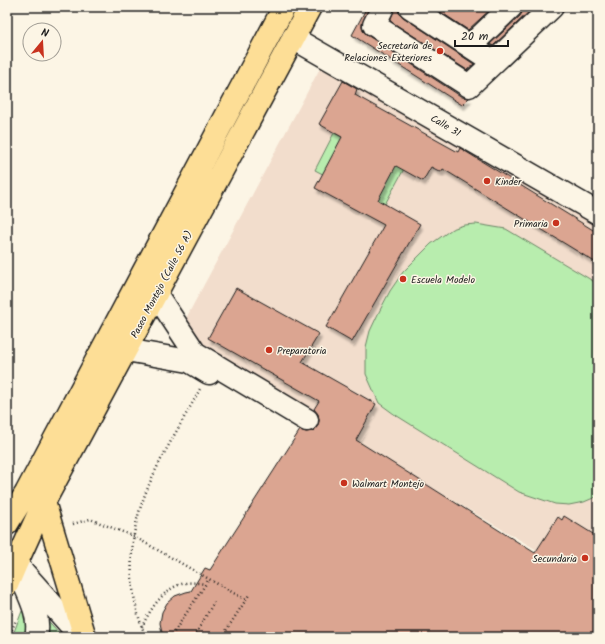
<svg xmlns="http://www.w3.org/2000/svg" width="605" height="644" viewBox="0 0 605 644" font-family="Kalam,sans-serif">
	<defs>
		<filter id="shadow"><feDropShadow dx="2.5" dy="4.5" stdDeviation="1" flood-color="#0004"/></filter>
	</defs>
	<rect width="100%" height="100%" fill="#fcf5e5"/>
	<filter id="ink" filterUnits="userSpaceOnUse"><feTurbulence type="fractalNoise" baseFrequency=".025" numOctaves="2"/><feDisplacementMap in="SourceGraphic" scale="8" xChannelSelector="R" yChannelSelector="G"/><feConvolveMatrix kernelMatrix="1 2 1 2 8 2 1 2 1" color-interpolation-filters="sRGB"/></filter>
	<g filter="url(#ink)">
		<!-- built -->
		<path fill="#f2ddcc" d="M325,59L598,222V586L176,337Z"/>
		<!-- green -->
		<path fill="#b8edae" stroke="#6a8465" d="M334,133L404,169L384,206L315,170Z
			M476,224L506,229L598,284V496L584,502L569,505L555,504L519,492L394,414L379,403L366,374V347L370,331L379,312L390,291L403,272L431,244L452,229L464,225Z
			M22,611L25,612L27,616V637H12Z
			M39,611L63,637H42Z"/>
		<!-- building -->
		<path fill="#dba591" stroke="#1c1c1c" filter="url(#shadow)" d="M367,7H369L362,25L363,31L367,35L462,97L469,98L462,105L352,35Z
			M395,7H398L399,13L403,17L474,64L467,70L390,21Z
			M433,7H493L468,30Z
			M523,7H534L493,46L490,44L520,16L523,11Z
			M343,81L357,89L355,95L458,152L460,148L598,233V264L443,169L441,172L431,167L423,181L396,166L378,200L420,224L352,342L326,327L384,225L315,188L342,137L319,124Z
			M236,288L319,334L302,362L376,404L356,440L535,553L558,517L562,520L564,516L598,537V637H163L160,623L162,612L167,603L175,596L186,592L191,591L205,568L210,570L300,430L306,432L313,431L317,427L319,421L318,414L314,409L319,401L208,338Z"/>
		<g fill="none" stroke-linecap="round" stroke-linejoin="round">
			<!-- minor casing -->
			<g stroke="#1c1c1c" stroke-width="25">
				<path id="minor" d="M383,7L374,25L469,86L552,7
					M410,7L494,62
					M293,38L598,213
					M470,46L511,7
					M156,294L195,353L307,420
					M126,350L189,361L209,373
					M7,558L16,564L81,637
					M22,579C30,597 41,617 36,637"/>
			</g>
			<!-- major casing -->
			<g stroke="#1c1c1c" stroke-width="25">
				<path id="major" d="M44,502L85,637
					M7,524L26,493L284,7
					M7,585L16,564L44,502L310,7"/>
			</g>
			<!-- path -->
			<path stroke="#1c1c1c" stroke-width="2.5" stroke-dasharray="1 3" stroke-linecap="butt" d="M73,524L90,519L133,536L246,600
				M7,626L13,609
				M142,627C150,609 165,586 186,583C193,582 199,583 205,584
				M8,637L11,632L16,620
				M146,637C129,598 127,550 140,509C153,467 180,427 200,389
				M176,637L172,635L209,579
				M194,637L214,602
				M222,637L249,595"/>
			<!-- minor -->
			<use href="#minor" stroke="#fcf5e5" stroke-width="22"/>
			<!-- major -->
			<use href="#major" stroke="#fdde96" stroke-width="22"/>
		</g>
	</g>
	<!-- markers -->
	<g fill="#c8321e" stroke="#fcf5e5" stroke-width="1.5">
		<circle cx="440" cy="51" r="4"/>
		<circle cx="487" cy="181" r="4"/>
		<circle cx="556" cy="223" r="4"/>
		<circle cx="403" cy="279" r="4"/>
		<circle cx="269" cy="350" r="4"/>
		<circle cx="344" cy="483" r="4"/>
		<circle cx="585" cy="558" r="4"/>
	</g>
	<g text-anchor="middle" stroke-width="3" stroke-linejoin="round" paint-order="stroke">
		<!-- poi labels -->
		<g font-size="10" fill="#1c1c1c" stroke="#fcf5e5" text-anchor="start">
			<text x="432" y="49" text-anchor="end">Secretaría de<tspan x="432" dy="12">Relaciones Exteriores</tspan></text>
			<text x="495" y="185">Kinder</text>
			<text x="548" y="227" text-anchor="end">Primaria</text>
			<text x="411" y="283">Escuela Modelo</text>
			<text x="277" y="354">Preparatoria</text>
			<text x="352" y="487">Walmart Montejo</text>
			<text x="577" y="562" text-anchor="end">Secundaria</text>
		</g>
		<!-- street labels -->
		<g font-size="10" fill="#1c1c1c" stroke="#fcf5e5">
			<text transform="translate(446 125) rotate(30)" y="4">Calle 31</text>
			<text transform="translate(161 284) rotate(-62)" y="4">Paseo Montejo (Calle 56 A)</text>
		</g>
	</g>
	<!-- margin -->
	<rect width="605" height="644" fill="none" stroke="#fcf5e5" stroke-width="24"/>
	<rect x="12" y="12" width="581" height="620" fill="none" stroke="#1c1c1c" stroke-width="1.5" filter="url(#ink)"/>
	<!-- north arrow -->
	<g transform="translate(42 42) rotate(18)"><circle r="19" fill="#fcf5e5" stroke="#a29e95"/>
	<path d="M0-3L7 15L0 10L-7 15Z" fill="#c8321e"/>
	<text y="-6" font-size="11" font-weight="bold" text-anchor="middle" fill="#1c1c1c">N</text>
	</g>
	<!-- scale -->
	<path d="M455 40v6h53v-6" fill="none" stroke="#1c1c1c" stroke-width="2"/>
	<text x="461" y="40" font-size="12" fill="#1c1c1c" stroke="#fcf5e5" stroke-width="3" paint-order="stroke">20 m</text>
</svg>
